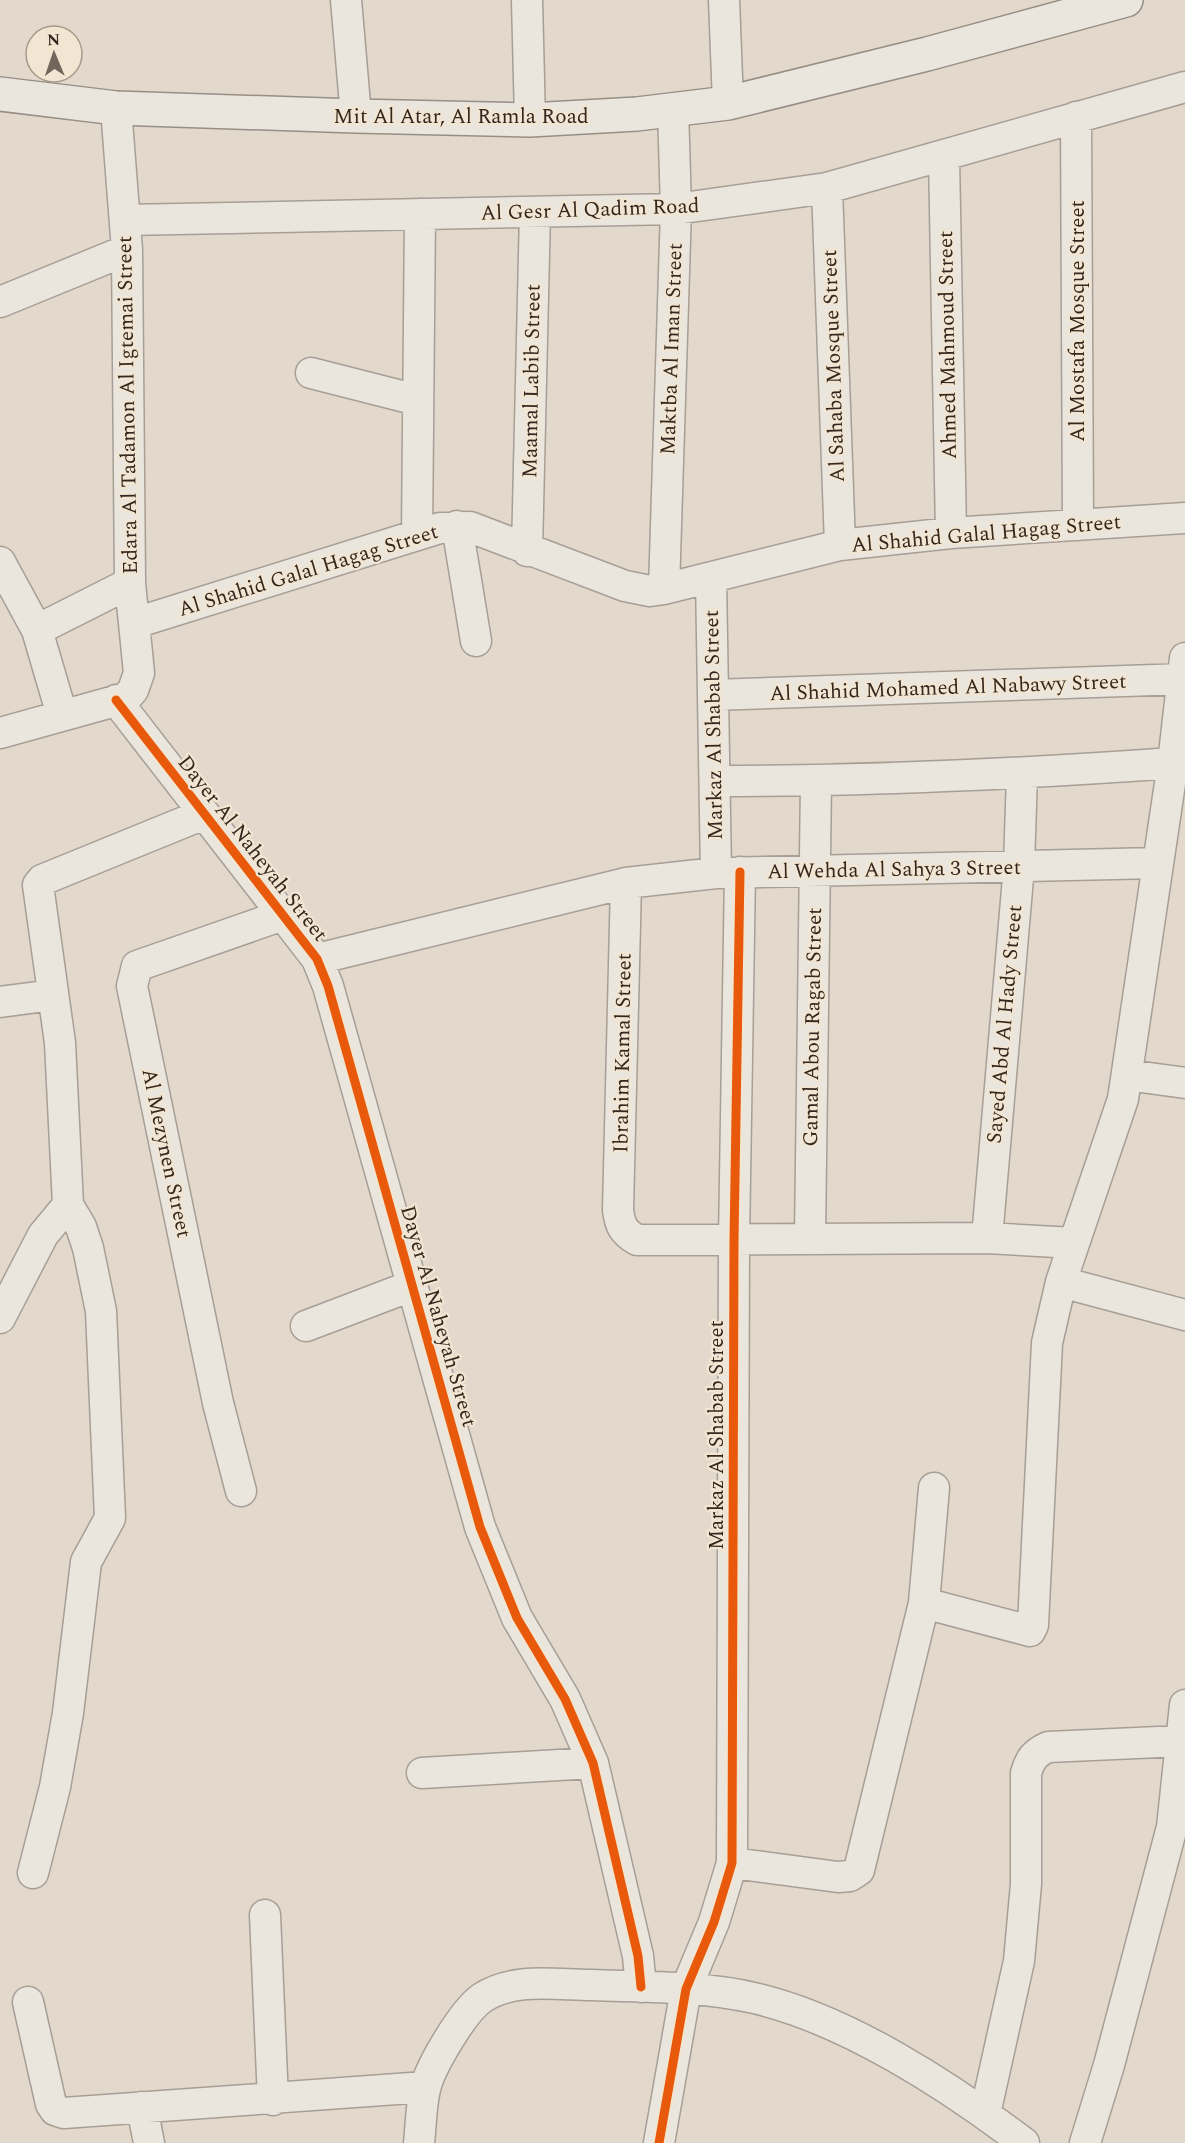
<svg xmlns="http://www.w3.org/2000/svg" width="1185" height="2143" viewBox="0 0 1185 2143" font-family="Spectral,serif">
	<rect width="100%" height="100%" fill="#e2d9cc"/>
	<g fill="none" stroke-linecap="round" stroke-linejoin="round">
		<!-- street casing -->
		<g stroke="#a79e96" stroke-width="33">
			<path id="street" d="M346,0L356,116
				M527,0L530,120
				M724,0L728,103
				M1076,117L1078,525
				M944,157L951,533
				M827,188L840,545
				M125,220L676,209L827,188L1185,87
				M0,302L127,250
				M311,373L417,400
				M457,526L476,641
				M417,535L420,214
				M527,551L535,212
				M0,562L37,630L62,715
				M711,578L716,873
				M664,589L676,209L673,109
				M135,623L440,528L470,527L625,586L650,591L664,589L840,545L951,533L1185,518
				M37,630L130,583
				M713,695L1183,679
				M116,700L317,959L328,986L480,1527L517,1618L565,1699L593,1763L638,1956L641,1987
				M0,733L126,698L133,690L139,673L130,583L127,250L116,108
				M715,781C868,781 1020,774 1173,763
				M626,883L618,1210C620,1225 623,1232 637,1240L987,1238L1074,1243
				M317,959L626,883L716,873L1157,863
				M0,1002L53,995
				M1127,1075L1185,1083
				M810,1237L816,781
				M987,1238L1019,866L1022,774
				M1061,1282L1185,1315
				M0,1318L43,1235L68,1205
				M306,1326L411,1286
				M241,1491L218,1403L132,986L137,966L283,915
				M924,1603L1030,1631L1033,1625L1047,1343L1061,1282L1123,1099L1173,763L1185,658
				M422,1773L593,1763
				M732,1863L838,1877L850,1876L859,1870L924,1603L934,1488
				M33,1873L55,1787L68,1713L86,1562L110,1518L101,1311L88,1248L81,1227L68,1205L60,1043L38,885L42,880L204,814
				M265,1915L273,2100
				M28,2002L51,2104L55,2110L64,2113L425,2087
				M142,2107L149,2143
				M985,2114L1019,1961L1026,1884V1773C1030,1759 1035,1753 1048,1747L1181,1741
				M419,2143C421,2125 421,2106 425,2089C430,2067 463,2011 482,1998C513,1977 556,1985 592,1985C645,1987 702,1986 754,1998C846,2019 949,2086 1024,2143
				M659,2143L686,1989L714,1922L732,1863L734,1240L740,872
				M1085,2143L1109,2065L1172,1827L1185,1705"/>
		</g>
		<!-- secondary casing -->
		<g stroke="#978e85" stroke-width="36">
			<path id="secondary" d="M0,94L116,108L356,116L530,120L637,114L728,103L927,54L1126,0"/>
		</g>
		<!-- street -->
		<use href="#street" stroke="#eae5dd" stroke-width="30"/>
		<!-- secondary -->
		<use href="#secondary" stroke="#eae5dd" stroke-width="33"/>
		<!-- cycleway casing -->
		<g stroke="#f2e6d3" stroke-width="13">
			<path id="cycleway" d="M116,700L317,959L328,986L480,1527L517,1618L565,1699L593,1763L638,1956L641,1987
				M659,2143L686,1989L714,1922L732,1863L734,1240L740,872"/>
		</g>
		<!-- cycleway -->
		<use href="#cycleway" stroke="#e8590c" stroke-width="9"/>
	</g>
	<g text-anchor="middle" stroke-width="4.5" stroke-linejoin="round" paint-order="stroke">
		<!-- street labels -->
		<g font-size="21" fill="#34271f" stroke="#f2e6d3">
			<text x="461" y="123">Mit Al Atar, Al Ramla Road</text>
			<text transform="translate(590 209) rotate(-2)" y="7">Al Gesr Al Qadim Road</text>
			<text transform="translate(1077 321) rotate(-90)" y="7">Al Mostafa Mosque Street</text>
			<text transform="translate(947 345) rotate(-91)" y="7">Ahmed Mahmoud Street</text>
			<text transform="translate(671 349) rotate(-88)" y="7">Maktba Al Iman Street</text>
			<text transform="translate(833 366) rotate(-92)" y="7">Al Sahaba Mosque Street</text>
			<text transform="translate(531 381) rotate(-89)" y="7">Maamal Labib Street</text>
			<text transform="translate(127 405) rotate(-91)" y="7">Edara Al Tadamon Al Igtemai Street</text>
			<text transform="translate(986 533) rotate(-5)" y="7">Al Shahid Galal Hagag Street</text>
			<text transform="translate(308 570) rotate(-17)" y="7">Al Shahid Galal Hagag Street</text>
			<text transform="translate(948 687) rotate(-2)" y="7">Al Shahid Mohamed Al Nabawy Street</text>
			<text transform="translate(713 725) rotate(-91)" y="7">Markaz Al Shabab Street</text>
			<text transform="translate(253 848) rotate(52)" y="7">Dayer Al Naheyah Street</text>
			<text transform="translate(894 869) rotate(-1)" y="7">Al Wehda Al Sahya 3 Street</text>
			<text transform="translate(1004 1024) rotate(-85)" y="7">Sayed Abd Al Hady Street</text>
			<text transform="translate(812 1027) rotate(-89)" y="7">Gamal Abou Ragab Street</text>
			<text transform="translate(622 1053) rotate(-89)" y="7">Ibrahim Kamal Street</text>
			<text transform="translate(167 1153) rotate(78)" y="7">Al Mezynen Street</text>
			<text transform="translate(439 1316) rotate(74)" y="7">Dayer Al Naheyah Street</text>
			<text transform="translate(716 1435) rotate(-90)" y="7">Markaz Al Shabab Street</text>
		</g>
	</g>
	<!-- north arrow -->
	<g transform="translate(54 54) rotate(358)"><circle r="28" fill="#f2e6d3" stroke="#a69a8b" stroke-width="1.5"/>
	<path d="M0-4.5L10 22L0 15L-10 22Z" fill="#71655c"/>
	<text y="-9" font-size="16" font-weight="bold" text-anchor="middle" fill="#34271f">N</text>
	</g>
</svg>
